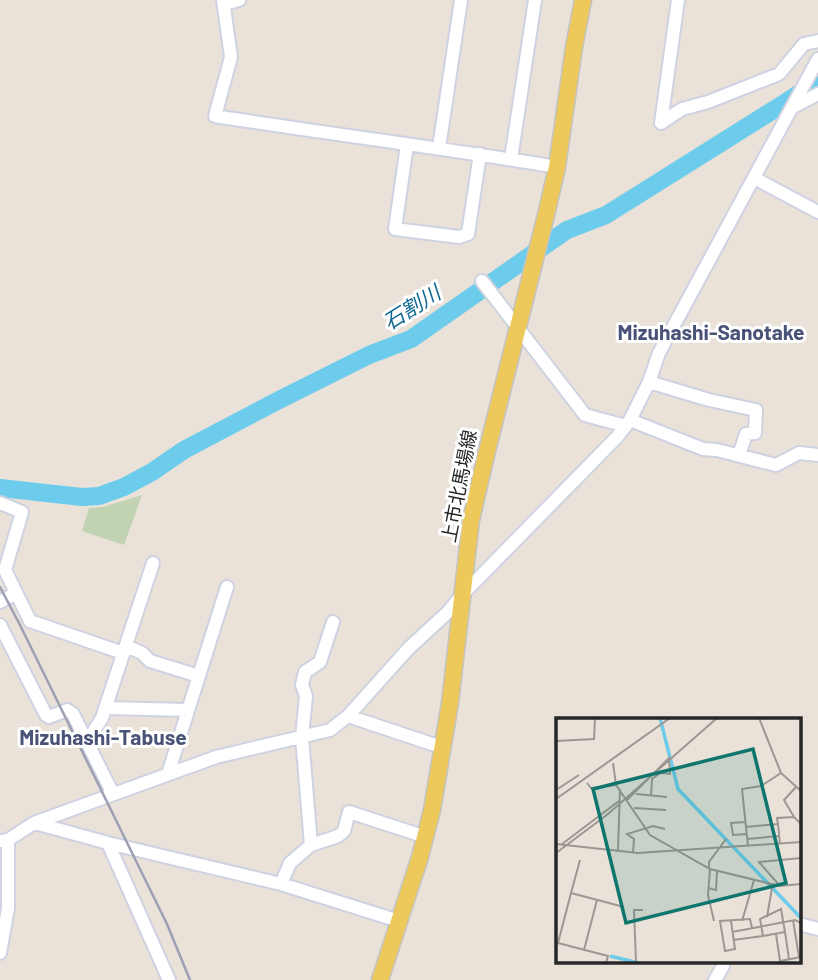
<svg xmlns="http://www.w3.org/2000/svg" width="818" height="980" viewBox="0 0 818 980" font-family="Barlow,'Noto Sans JP',sans-serif">
	<rect width="100%" height="100%" fill="#eae2d9"/>
	<!-- cemetery -->
	<path fill="#c2d3b1" d="M142,495L124,545L82,531L89,508L103,507Z"/>
	<g fill="none" stroke-linecap="round" stroke-linejoin="round">
		<!-- river -->
		<path stroke="#6dcceb" stroke-width="18" d="M0,488L82,497L99,496L124,487L152,472L184,450L281,399L369,355L411,339L567,230L606,215L783,104L818,81"/>
		<!-- minor casing -->
		<g stroke="#ced2e1" stroke-width="16">
			<path id="minor" d="M223,0L231,57L215,116C329,134 443,148 557,167
				M678,0L661,123L682,109L708,102L779,74L804,44L818,41
				M225,4L239,0
				M793,107L818,94
				M407,145L395,229L459,237L468,234L480,154
				M439,148L461,0
				M511,159L535,0
				M754,178L818,212
				M482,281L585,415L626,426
				M649,382L709,400L756,410L755,433L746,434L739,455
				M630,420L703,449L717,450L776,465L799,453L818,455
				M0,503L22,512L5,570L30,621L123,653
				M0,602L16,593
				M333,622L320,662L305,672L302,685L306,696L302,737L311,845L338,836L344,831L349,812L426,837
				M0,625L46,715L49,717L67,710L73,714L113,794
				M126,646L142,653L150,661L199,676
				M105,708L188,710
				M348,716L444,748
				M87,742L102,718L153,563
				M168,774L227,587
				M35,823L108,843L281,884L399,921
				M0,841L8,840L34,823L216,757L330,730L348,716L409,648L447,613L461,596L617,437L630,420L649,382L659,353L818,59
				M108,843L169,980
				M281,884L290,863L311,845
				M799,924L818,929
				M0,953L8,908V840
				M715,980L723,966"/>
		</g>
		<!-- major casing -->
		<g stroke="#c3c3c3" stroke-width="19">
			<path id="major" d="M380,980L420,857L432,810L450,703L471,520L486,455L546,215L557,167L574,47L583,0"/>
		</g>
		<!-- minor -->
		<use href="#minor" stroke="#fff" stroke-width="12"/>
		<!-- major -->
		<use href="#major" stroke="#edc95b" stroke-width="16"/>
		<!-- rail -->
		<path stroke="#9ca0b2" stroke-width="2.5" d="M0,587L20,625L167,924L190,980"/>
	</g>
	<g text-anchor="middle" stroke-width="6" stroke-linejoin="round" paint-order="stroke">
		<!-- street labels -->
		<g font-size="19" fill="#272727" stroke="#fff">
			<text transform="translate(459 486) rotate(-79)" y="7">上市北馬場線</text>
		</g>
		<!-- water labels -->
		<g font-size="21" font-style="italic" fill="#106893" stroke="#fff">
			<text transform="translate(412 308) rotate(-32)" y="7">石割川</text>
		</g>
		<!-- neighbourhood labels -->
		<g font-size="21" font-weight="bold" fill="#495277" stroke="#fff">
			<text x="711" y="340">Mizuhashi-Sanotake</text>
			<text x="103" y="745">Mizuhashi-Tabuse</text>
		</g>
	</g>
	<!-- overview -->
	<g transform="translate(556 718)">
		<rect width="245" height="245" fill="#eae2d9"/>
		<path fill="none" stroke="#6dcceb" stroke-width="3.5" d="M104,0L122,71L245,200M54,238L83,245"/>
		<path fill="none" stroke="#9c9792" stroke-width="2" d="M203,0L225,55L245,73M0,23L38,21L39,0M57,45L60,67L94,117L154,151L224,168L245,166M31,65L35,70L60,67M0,72L23,57M80,76L111,79M0,81L114,0M71,82L113,40L114,56L104,55L96,61L95,78M78,90L110,92M238,99L228,82L240,69M189,104L175,105L177,117L191,116M222,106L221,100L238,99L245,106M190,109L222,106L224,126M191,121L223,118M0,126L82,135L245,124M6,126L63,83M192,128L186,71L205,68L225,55M62,132L64,71M0,135L52,96L161,0M77,135L78,121L71,116L97,108L109,111M153,151V144L170,121M154,151L152,177L158,203M224,168L203,144L245,140M152,170L160,172L161,153M15,175L24,142M225,191L229,214L207,218L204,201ZM211,199L216,170L212,165M237,202L243,239M175,203L179,231L169,233L164,203L194,201L196,210M186,203L198,162M176,214L239,202L245,205M229,214L233,241M220,216L224,243L245,239M177,222L207,218M28,232L41,182M50,245L52,238L2,225L15,175L68,189M80,245L78,192H87"/>
		<path fill="#0f766e" fill-opacity="0.15" stroke="#0f766e" stroke-width="3.5" d="M197,31L230,165L70,205L37,71Z"/>
		<rect width="245" height="245" fill="none" stroke="#272727" stroke-width="3.5"/>
	</g>
</svg>
